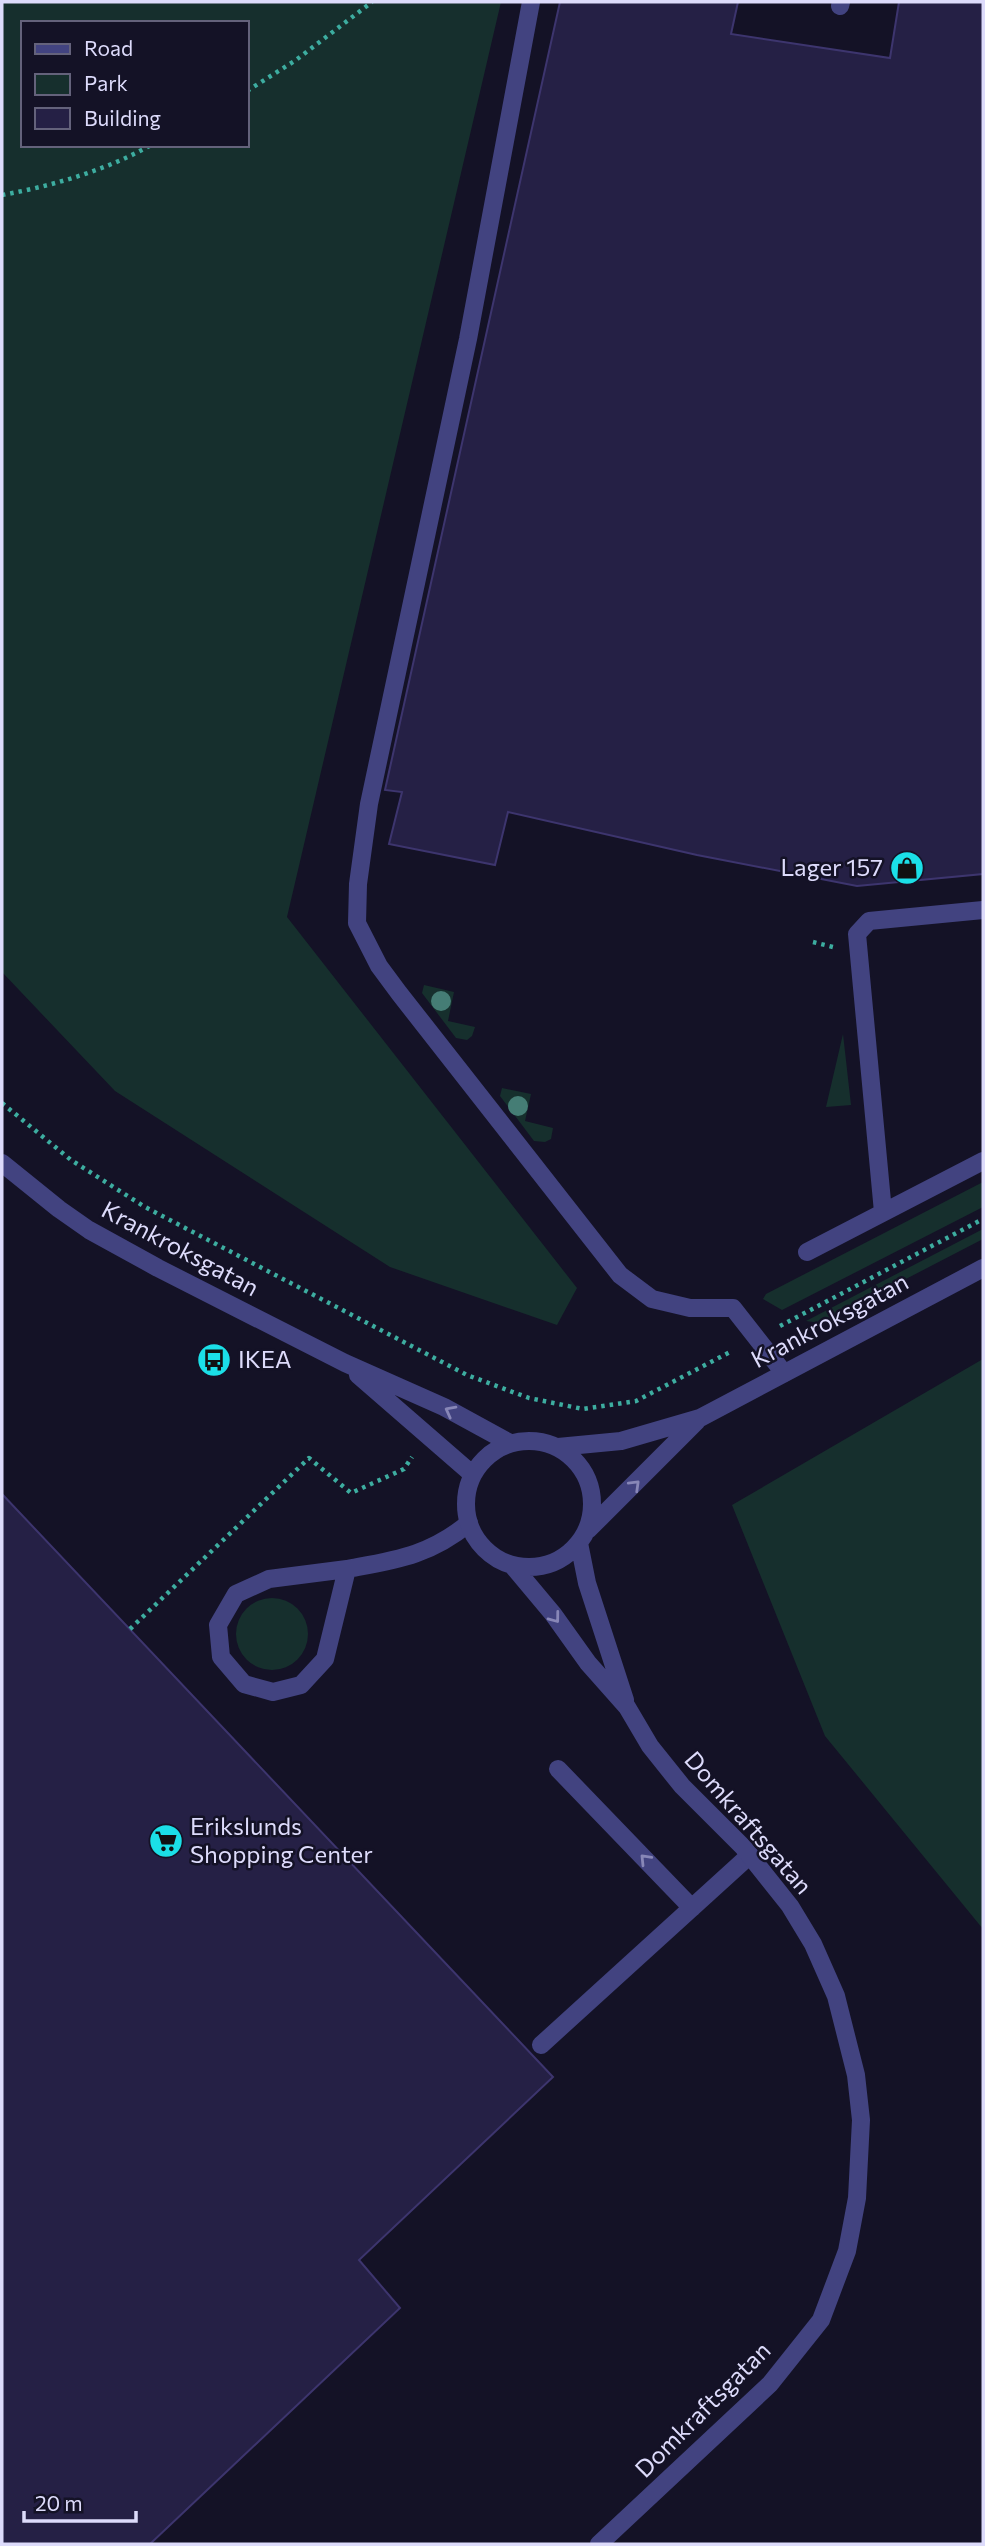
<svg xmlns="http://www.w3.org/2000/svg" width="985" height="2546" viewBox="0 0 985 2546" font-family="Commissioner,sans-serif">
	<rect width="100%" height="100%" fill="#141226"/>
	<!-- green -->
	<path fill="#162f2d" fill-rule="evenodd" d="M2,2H501L287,917L577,1288L557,1325L390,1267L115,1091L2,972ZM23,23H247V145H23Z
		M424,985L454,992L448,1021L475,1027L472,1036L467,1040L456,1038L422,993Z
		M843,1034L851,1105L826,1107Z
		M502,1088L531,1094L525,1121L553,1128L551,1139L545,1142L534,1141L500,1096Z
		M983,1182V1207L782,1310L763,1299L766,1294Z
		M983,1229V1239L821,1323L806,1321Z
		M983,1359V1929L825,1736L732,1505Z
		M236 1634a36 36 0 1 1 72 0a36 36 0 1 1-72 0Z"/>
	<!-- building -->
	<path fill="#252045" stroke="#3d356e" stroke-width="2" d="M560,2H738L731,34L890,58L899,2H983V874L857,886L697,855L508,812L495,865L389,844L402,792L385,790Z
		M2,1494L553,2077L359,2260L400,2308L150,2544H2Z"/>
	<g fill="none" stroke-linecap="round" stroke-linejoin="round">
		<!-- path -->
		<path stroke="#3dada0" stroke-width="4.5" stroke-dasharray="3.5 5" stroke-linecap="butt" d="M247,91L296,60L372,2
			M2,195C52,186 107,170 151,145
			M813,942L833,947
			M2,1103L71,1160L145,1207L467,1375L529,1398L583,1409L636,1401L732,1351
			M780,1326L983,1219
			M130,1629L309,1458L351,1493L404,1469L412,1457"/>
		<!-- lane -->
		<path stroke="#424380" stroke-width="18" d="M531,2L468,339L369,804L358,884L357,923L379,966L399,993L620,1275L652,1299L690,1308H733L784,1373
			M840,6L841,2
			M883,1212L857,934L869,921L983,910
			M807,1252L983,1161
			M347,1569L325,1659L301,1685L273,1692L244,1684L221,1657L218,1625L236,1594L269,1579Z
			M347,1569C395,1560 429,1556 469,1523
			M558,1769L692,1908
			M541,2045L750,1855"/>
		<!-- street -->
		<path stroke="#424380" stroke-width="18" d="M2,1163L59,1209L89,1230L158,1268L345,1363L444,1407L510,1443
			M358,1375L472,1474
			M466 1504a63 63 0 1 1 126 0a63 63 0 1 1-126 0Z
			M558,1447L621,1441L700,1418L983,1268
			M588,1530L697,1421
			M579,1543L587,1583L625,1700
			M512,1565L553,1614L588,1663L627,1707L650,1746L682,1786L743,1847L790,1906L813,1944L836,1996L856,2075L861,2120L857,2198L847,2251L821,2320L770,2384L599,2544"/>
	</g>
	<!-- trees -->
	<g fill="#457d75">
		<circle cx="441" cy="1001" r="10"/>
		<circle cx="518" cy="1106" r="10"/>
	</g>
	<!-- one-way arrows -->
	<defs><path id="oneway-chevron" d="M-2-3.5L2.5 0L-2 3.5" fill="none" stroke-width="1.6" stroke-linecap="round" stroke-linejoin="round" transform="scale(1.75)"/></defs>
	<g stroke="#8887b7">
		<use href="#oneway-chevron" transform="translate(450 1411) rotate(-152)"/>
		<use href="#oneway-chevron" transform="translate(635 1485) rotate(-44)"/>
		<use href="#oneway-chevron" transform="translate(555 1618) rotate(53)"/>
		<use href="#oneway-chevron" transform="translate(645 1859) rotate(-134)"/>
	</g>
	<!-- icons -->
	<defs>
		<g id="shop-disc" transform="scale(1.75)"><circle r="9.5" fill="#1bdfe7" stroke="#141226"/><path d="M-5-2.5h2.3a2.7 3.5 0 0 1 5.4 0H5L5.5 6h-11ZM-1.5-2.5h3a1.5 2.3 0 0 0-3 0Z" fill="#111"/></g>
		<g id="bus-disc" transform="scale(1.75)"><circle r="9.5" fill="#1bdfe7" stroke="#141226"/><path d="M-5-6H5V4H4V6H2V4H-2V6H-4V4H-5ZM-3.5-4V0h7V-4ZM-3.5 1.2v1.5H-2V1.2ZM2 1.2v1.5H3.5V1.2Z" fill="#111"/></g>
		<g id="supermarket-disc" transform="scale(1.75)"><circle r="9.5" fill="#1bdfe7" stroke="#141226"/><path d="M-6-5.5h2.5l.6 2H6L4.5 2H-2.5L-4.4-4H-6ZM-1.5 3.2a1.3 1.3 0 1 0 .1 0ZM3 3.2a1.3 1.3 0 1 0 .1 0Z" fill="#111"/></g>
	</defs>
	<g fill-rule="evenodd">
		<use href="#shop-disc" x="907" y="868"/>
		<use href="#bus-disc" x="214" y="1360"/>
		<use href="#supermarket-disc" x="166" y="1841"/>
	</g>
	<g text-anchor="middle" stroke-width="5" stroke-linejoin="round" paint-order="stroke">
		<!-- poi labels -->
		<g font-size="24" fill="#dddbfb" stroke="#141226" text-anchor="start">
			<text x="883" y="876" text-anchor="end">Lager 157</text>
			<text x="238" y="1368">IKEA</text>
			<text x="190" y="1835">Erikslunds<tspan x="190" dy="28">Shopping Center</tspan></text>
		</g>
		<!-- street labels -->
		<g font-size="24" fill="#dddbfb" stroke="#141226">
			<text transform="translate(180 1249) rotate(28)" y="8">Krankroksgatan</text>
			<text transform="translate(830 1321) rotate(-28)" y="8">Krankroksgatan</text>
			<text transform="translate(748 1823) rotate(49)" y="8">Domkraftsgatan</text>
			<text transform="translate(703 2410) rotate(-45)" y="8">Domkraftsgatan</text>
		</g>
	</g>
	<!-- border -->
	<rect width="985" height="2546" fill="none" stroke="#dddbfb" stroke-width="7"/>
	<!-- legend -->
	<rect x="21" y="21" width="228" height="126" fill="#141226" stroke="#64627b" stroke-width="2"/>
	<rect x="35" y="44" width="35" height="10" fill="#424380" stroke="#64627b" stroke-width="2"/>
	<text x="84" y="56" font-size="21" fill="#dddbfb">Road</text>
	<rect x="35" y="74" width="35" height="21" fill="#162f2d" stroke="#64627b" stroke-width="2"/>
	<text x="84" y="91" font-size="21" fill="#dddbfb">Park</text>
	<rect x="35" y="108" width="35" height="21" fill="#252045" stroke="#64627b" stroke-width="2"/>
	<text x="84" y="126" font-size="21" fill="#dddbfb">Building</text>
	<!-- scale -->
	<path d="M24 2511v10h112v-10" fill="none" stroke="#dddbfb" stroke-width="3.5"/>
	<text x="35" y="2511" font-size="21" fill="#dddbfb" stroke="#141226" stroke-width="5" paint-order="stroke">20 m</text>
</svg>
